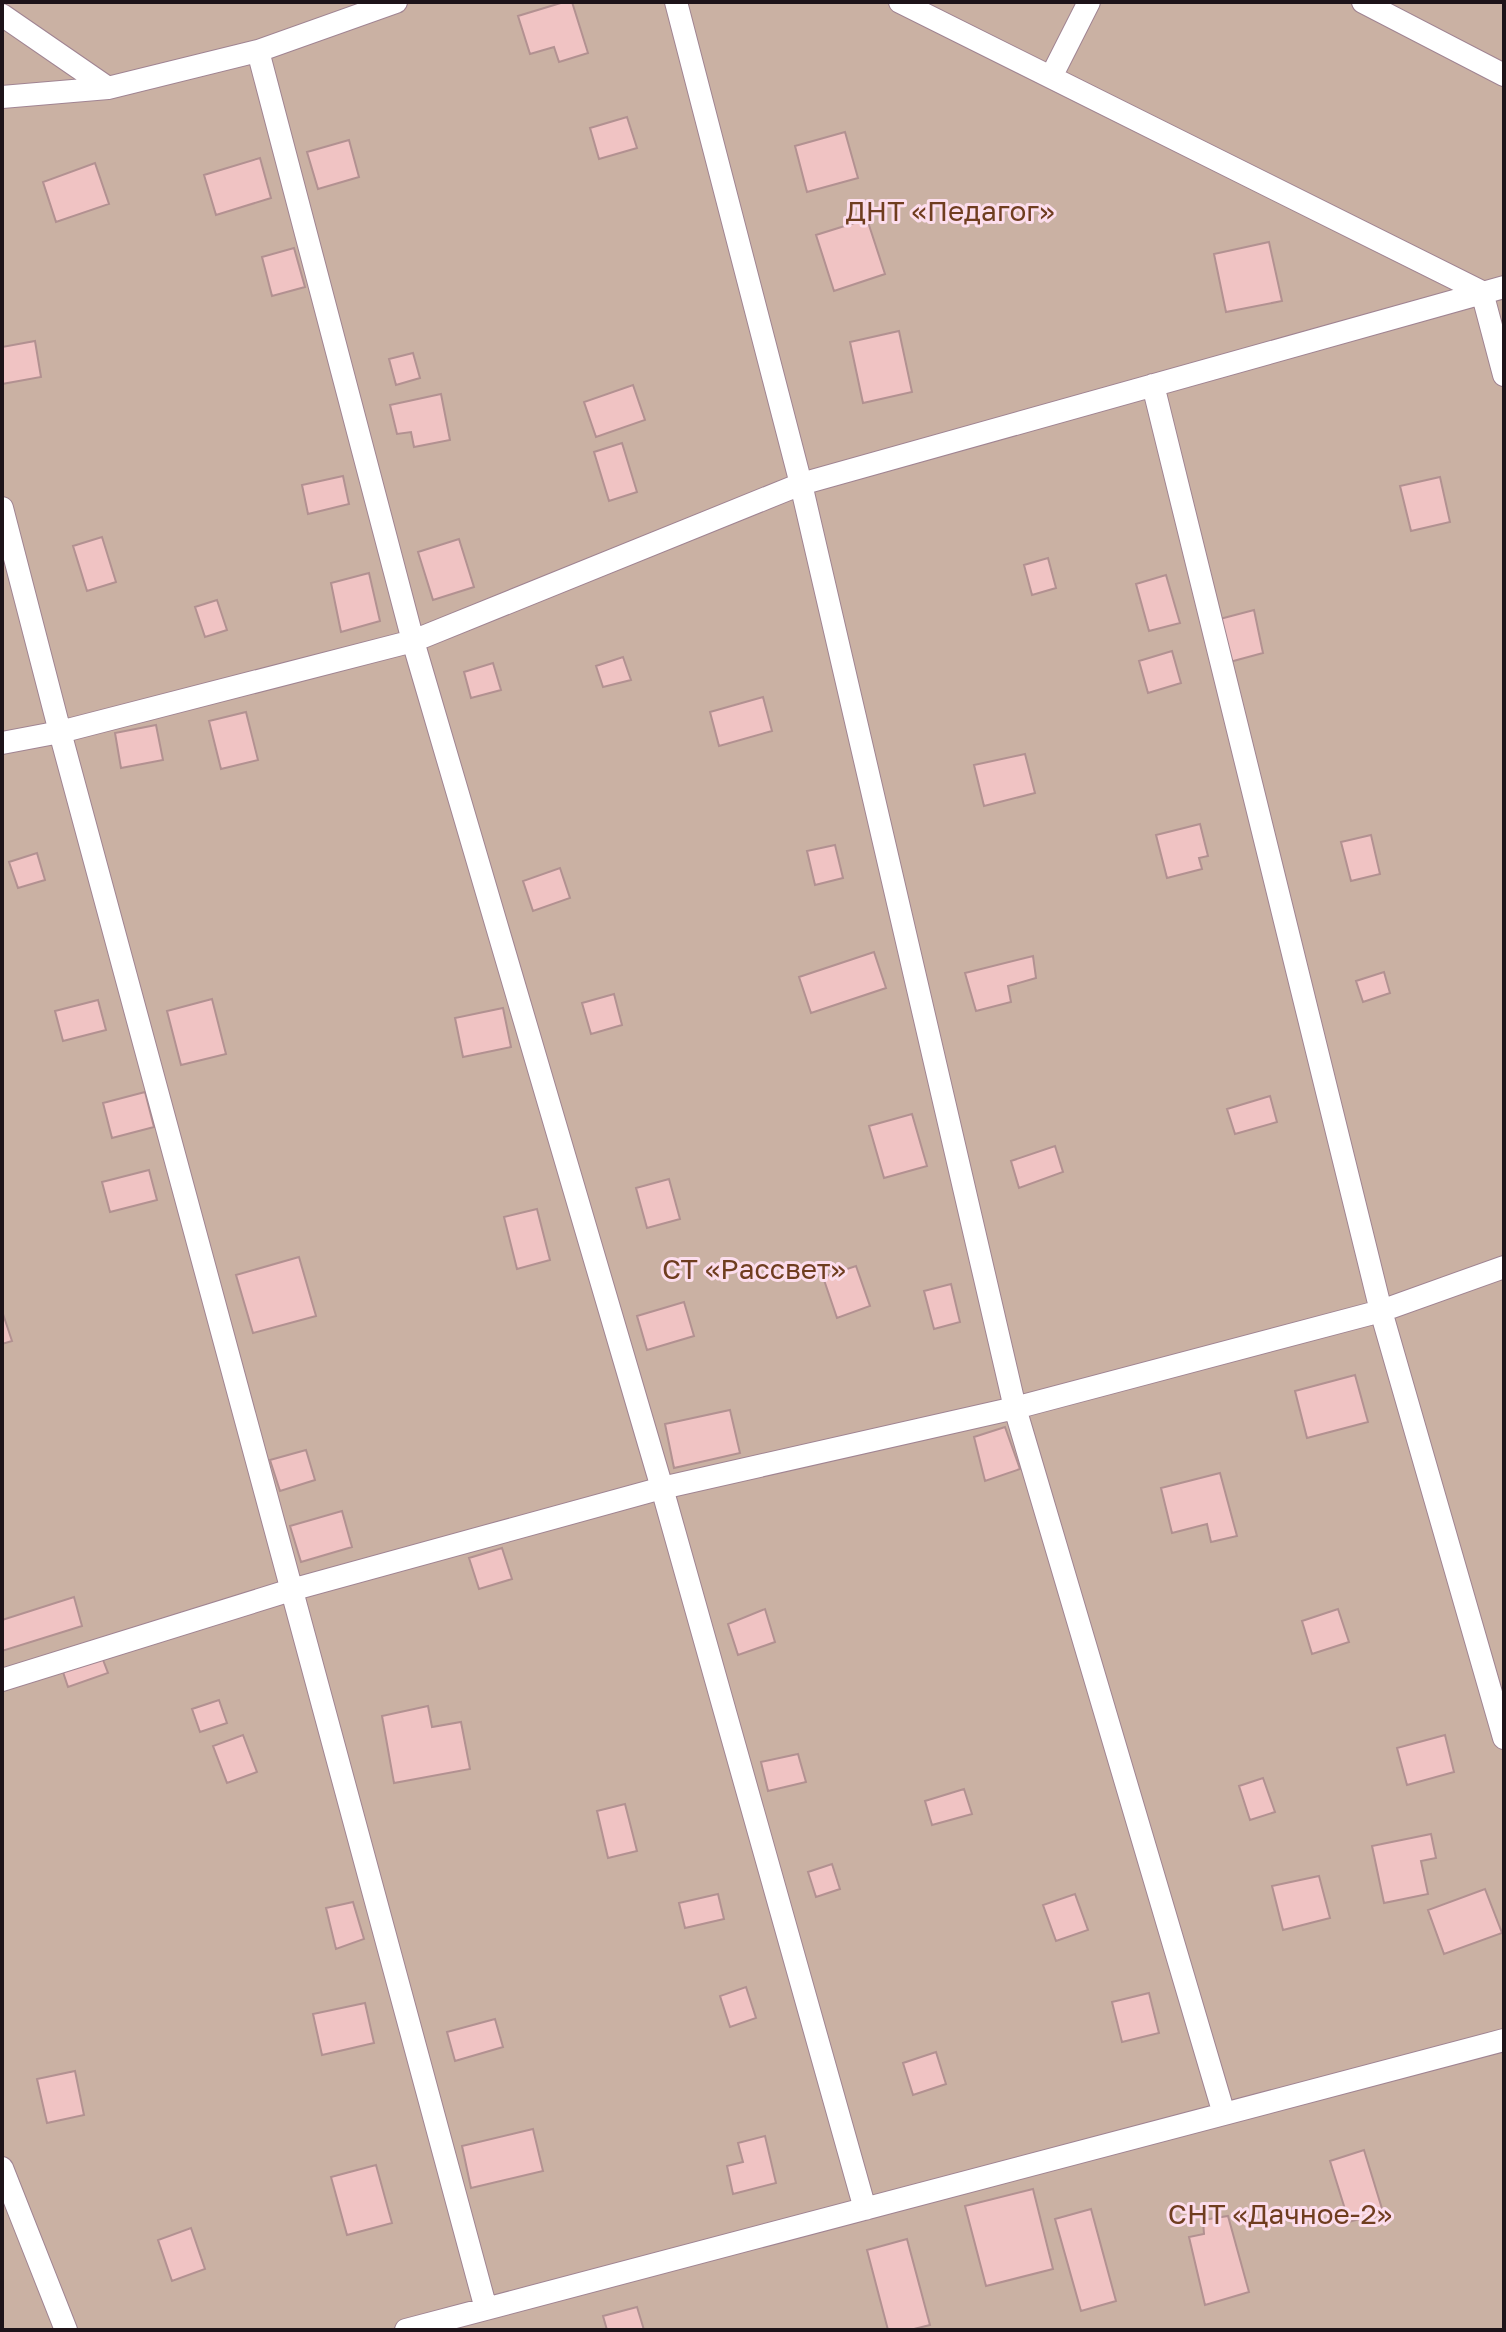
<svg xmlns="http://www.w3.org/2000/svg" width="1506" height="2332" viewBox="0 0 1506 2332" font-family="'Golos Text',sans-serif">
	<rect width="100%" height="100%" fill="#fcddec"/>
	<!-- green -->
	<path fill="#cab1a3" d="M2,2H1504V2330H2Z"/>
	<!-- building -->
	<path fill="#f0c3c3" stroke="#b29191" stroke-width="2" d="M564,2H572L588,53L559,62L554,47L530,54L518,16Z
		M627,117L637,148L599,159L590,128Z
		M845,132L858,178L807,192L795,146Z
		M349,140L359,177L318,189L307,152Z
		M260,158L271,198L216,215L204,175Z
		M95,163L109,204L56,222L43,182Z
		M867,219L885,274L834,291L816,235Z
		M1269,242L1282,301L1226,312L1214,254Z
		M294,248L305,287L272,296L262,257Z
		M899,331L912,392L863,403L850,342Z
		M35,341L41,377L2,384V347Z
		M413,353L420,378L396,385L389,359Z
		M633,385L645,420L596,437L584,402Z
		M441,394L450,440L414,447L411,432L397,434L390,405Z
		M622,443L637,492L609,501L594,452Z
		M343,476L349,504L308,514L302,485Z
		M1440,477L1450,522L1411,531L1400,486Z
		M102,537L116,582L87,591L73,546Z
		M459,539L474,587L433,600L418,552Z
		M1048,558L1056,588L1032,595L1024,565Z
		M369,573L380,621L341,632L331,583Z
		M1166,575L1180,623L1149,631L1136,584Z
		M217,600L227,630L205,637L195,607Z
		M1254,610L1263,653L1226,663L1216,620Z
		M1172,651L1181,683L1148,693L1139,661Z
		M623,657L631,680L603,687L596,666Z
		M493,663L501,690L471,698L464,672Z
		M763,697L772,731L719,746L710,712Z
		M246,712L258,760L221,769L209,721Z
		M156,725L163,760L121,768L115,733Z
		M1025,754L1035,793L984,806L974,765Z
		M1200,824L1208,856L1199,858L1202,869L1167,878L1156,835Z
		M1371,835L1380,874L1351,881L1341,842Z
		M835,845L843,878L815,885L807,851Z
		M37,853L45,880L18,888L9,862Z
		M560,868L570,898L533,911L523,881Z
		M874,952L886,988L811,1013L799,977Z
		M1033,956L1036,978L1008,986L1011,1002L976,1011L965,973Z
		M1384,972L1390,993L1363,1002L1356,981Z
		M614,994L622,1025L591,1034L582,1003Z
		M212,999L226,1054L181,1065L167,1011Z
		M98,1000L106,1030L63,1041L55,1011Z
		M503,1008L511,1047L463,1057L455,1018Z
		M145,1092L154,1127L112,1138L103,1103Z
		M1270,1096L1277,1122L1235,1134L1227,1109Z
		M912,1114L927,1166L884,1178L869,1126Z
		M1055,1146L1063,1172L1019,1188L1011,1161Z
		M149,1170L157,1200L110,1212L102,1182Z
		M669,1179L680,1219L647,1228L636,1188Z
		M537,1209L550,1260L517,1269L504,1217Z
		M299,1257L316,1316L253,1333L236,1275Z
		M856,1266L870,1306L837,1318L823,1277Z
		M951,1284L960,1322L934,1329L924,1291Z
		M684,1302L694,1336L647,1350L637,1316Z
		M2,1311L12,1341L2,1344Z
		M1355,1375L1368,1422L1307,1438L1295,1391Z
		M730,1410L740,1453L674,1468L665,1424Z
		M1005,1427L1020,1469L985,1481L974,1437Z
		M306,1450L315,1480L280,1491L270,1460Z
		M1220,1473L1237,1536L1211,1542L1207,1524L1172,1533L1161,1488Z
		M342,1511L352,1547L301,1562L290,1526Z
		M502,1548L512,1579L479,1589L469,1558Z
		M74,1597L82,1626L2,1651V1620Z
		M765,1609L775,1642L738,1655L728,1624Z
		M1338,1609L1349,1642L1312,1654L1302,1621Z
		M100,1652L108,1673L68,1687L61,1666Z
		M219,1700L227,1723L200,1732L192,1709Z
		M428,1706L432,1727L461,1722L470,1769L394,1783L382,1716Z
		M243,1735L257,1772L227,1783L213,1746Z
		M1445,1735L1454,1772L1407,1785L1397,1748Z
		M798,1754L806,1782L768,1791L761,1762Z
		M1263,1778L1275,1812L1250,1820L1239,1786Z
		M964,1789L972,1814L932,1825L925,1801Z
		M625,1804L637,1851L608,1858L597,1811Z
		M1431,1834L1436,1858L1421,1861L1428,1894L1384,1903L1372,1846Z
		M832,1864L840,1889L816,1897L808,1872Z
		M1319,1876L1330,1918L1283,1930L1272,1886Z
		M1485,1889L1502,1933L1444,1954L1428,1910Z
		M718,1894L724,1919L685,1928L679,1903Z
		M1075,1894L1088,1930L1056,1941L1043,1905Z
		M353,1902L364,1939L336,1949L326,1908Z
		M746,1987L756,2018L730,2027L720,1996Z
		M1149,1993L1159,2033L1122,2042L1112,2002Z
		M365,2003L374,2043L322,2055L313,2014Z
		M495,2019L503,2047L455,2061L447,2032Z
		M936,2052L946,2084L913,2095L903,2063Z
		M75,2071L84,2115L47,2123L37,2079Z
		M533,2129L543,2171L471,2188L462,2146Z
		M765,2136L776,2183L733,2194L727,2166L743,2162L738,2143Z
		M1364,2150L1383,2212L1349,2222L1330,2161Z
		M376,2165L392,2223L347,2235L331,2177Z
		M1033,2189L1053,2269L986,2286L965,2206Z
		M1091,2209L1116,2301L1081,2311L1055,2219Z
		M1228,2216L1249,2292L1205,2305L1189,2237L1204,2234L1203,2220Z
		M191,2228L205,2269L172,2281L158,2240Z
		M907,2239L930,2325L910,2330H888L867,2250Z
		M637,2307L644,2330H607L603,2316Z"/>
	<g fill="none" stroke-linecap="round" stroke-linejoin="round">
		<!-- service casing -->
		<g stroke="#a08492" stroke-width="24">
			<path id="service" d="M676,2L801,484L1015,1408L1224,2114
				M900,2L1482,292L1504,375
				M1363,2L1504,75
				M2,15L108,88
				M258,51L413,641L662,1488L865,2209
				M1051,77L1089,2
				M2,97L108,88L258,51L396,2
				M1153,385L1381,1311L1504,1738
				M2,508L60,732L486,2309
				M2,743L60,732L413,641L801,484L1504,287
				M2,1680L291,1590L662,1488L1015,1408L1381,1311L1504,1267
				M2,2168L66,2330
				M406,2330L1504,2040"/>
		</g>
		<!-- service -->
		<use href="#service" stroke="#fff" stroke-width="22"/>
	</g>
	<g text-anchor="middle" stroke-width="6" stroke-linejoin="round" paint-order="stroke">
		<!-- park labels -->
		<g font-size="28" fill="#6f3d1f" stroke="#fcddec">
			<text x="950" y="221">ДНТ «Педагог»</text>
			<text x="754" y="1279">СТ «Рассвет»</text>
			<text x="1280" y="2224">СНТ «Дачное-2»</text>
		</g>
	</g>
	<!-- border -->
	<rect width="1506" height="2332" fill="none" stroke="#1d1319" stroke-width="8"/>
</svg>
